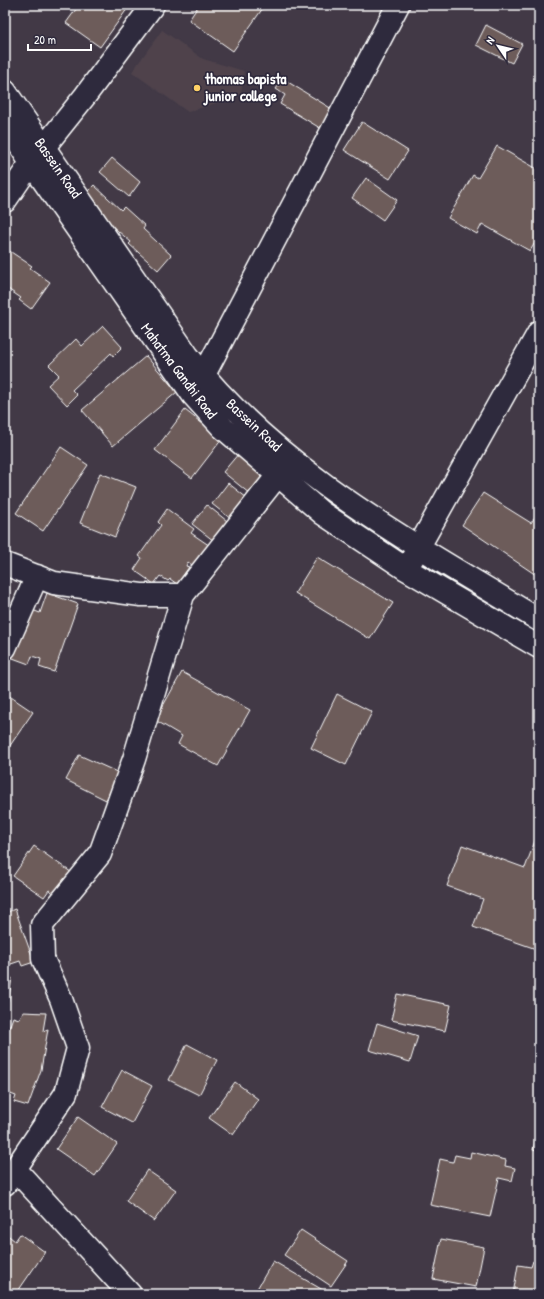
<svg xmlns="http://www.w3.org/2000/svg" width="544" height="1299" viewBox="0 0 544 1299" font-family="'Patrick Hand',sans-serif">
	<rect width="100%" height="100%" fill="#423946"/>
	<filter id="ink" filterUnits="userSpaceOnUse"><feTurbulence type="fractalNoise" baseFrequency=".025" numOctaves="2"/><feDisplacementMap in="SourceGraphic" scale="8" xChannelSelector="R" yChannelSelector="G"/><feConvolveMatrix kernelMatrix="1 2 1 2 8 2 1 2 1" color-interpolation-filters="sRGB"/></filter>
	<g filter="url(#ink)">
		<!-- built -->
		<path fill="#4f434c" d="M162,30L203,59L244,71L241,95L188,112L132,72Z"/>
		<!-- building -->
		<path fill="#6d5b5a" stroke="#fff" d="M79,5H130L100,47L66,23Z
			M199,5H265L233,51L189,20Z
			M486,25L522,44L512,63L476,45Z
			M283,79L332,109L320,128L280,104L285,95L276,89Z
			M362,122L408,151L390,179L344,150Z
			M497,146L539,170V236L530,251L482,224L477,234L448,218L473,175L478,178Z
			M112,158L140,182L129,197L100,172Z
			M366,178L397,200L383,220L352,198Z
			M94,185L121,210L124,207L145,226L143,229L171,255L158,270L129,244L131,242L80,199Z
			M8,250L32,266L30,268L50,282L31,309L19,300L21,298L5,287V254Z
			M103,326L122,347L113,356L111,353L72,390L77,395L67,405L48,385L59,375L49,365L76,339L82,346Z
			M146,356L177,392L113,446L82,410Z
			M185,410L222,439L192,478L155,450Z
			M61,447L88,465L43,531L16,513Z
			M239,453L265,475L250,494L223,472Z
			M100,473L136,487L115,537L80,523Z
			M228,483L247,498L231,519L212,504Z
			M483,493L531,523L539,511V577L462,525Z
			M207,505L232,525L218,544L192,524Z
			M167,509L194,529L191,533L213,548L197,569L188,562L186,566L189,567L177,584L170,579L168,581L160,576L154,584L134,570L142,558L139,556L161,525L158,522Z
			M317,557L393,603L370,639L295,593Z
			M47,593L78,604L54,672L39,667L41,659L32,656L29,664L10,657L27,608L40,613Z
			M182,672L250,710L218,766L178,744L182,736L155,720Z
			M5,693L33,712L5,753Z
			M337,694L372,712L346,765L311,748Z
			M79,755L119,773L106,800L66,780Z
			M539,830V950L473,927L483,899L447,886L462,845L525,868Z
			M34,846L75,875L60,897L49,890L44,897L13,876Z
			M15,909L34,962L22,966L20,961L5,966V913Z
			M5,977L12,978L8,1002H5Z
			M397,994L451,1005L445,1031L391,1020Z
			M23,1012L46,1013L43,1031L48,1029L41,1070L28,1106L14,1102L16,1096L5,1092V1039L13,1017L19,1019Z
			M377,1023L418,1036L410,1062L369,1050Z
			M187,1044L217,1060L199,1095L169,1080Z
			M122,1070L152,1086L132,1123L102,1107Z
			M235,1082L258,1099L233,1135L209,1118Z
			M78,1117L117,1144L95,1176L56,1149Z
			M539,1125V1152L533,1150Z
			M471,1152L506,1160L505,1166L515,1168L512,1181L499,1178L490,1217L430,1205L440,1159L453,1162L455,1155L470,1158Z
			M147,1170L176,1190L154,1221L126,1201Z
			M301,1230L348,1261L331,1286L284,1255Z
			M5,1233L15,1241L20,1234L45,1252L16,1294H8L5,1291Z
			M441,1239L484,1247L476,1287L433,1279Z
			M273,1261L328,1293V1294H254Z
			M533,1261L539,1262V1294H513L518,1265L531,1267Z"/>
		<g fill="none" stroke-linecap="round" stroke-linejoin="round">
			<!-- minor casing -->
			<g stroke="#fff" stroke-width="25">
				<path id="minor" d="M33,161L85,96L153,5
					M196,390L398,5
					M5,564L54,583L141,595H183L278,475
					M5,648L37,576
					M15,1169L130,1294
					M5,1184L66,1093L78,1048L61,999L43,959L42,925L100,854L134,759L183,595"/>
			</g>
			<!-- major casing -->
			<g stroke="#fff" stroke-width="25">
				<path id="major" d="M5,91L188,356C279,473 415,544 539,620
					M5,122L31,163L193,395L223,428L322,513L406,569L539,647
					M5,201L31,163
					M412,559L539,332"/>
			</g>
			<!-- minor -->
			<use href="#minor" stroke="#2f2a3d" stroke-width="22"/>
			<!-- major -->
			<use href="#major" stroke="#2f2a3d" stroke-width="22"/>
		</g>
	</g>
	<!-- markers -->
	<circle fill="#ffd166" stroke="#2f2a3d" stroke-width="1.5" cx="197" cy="88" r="4"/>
	<g text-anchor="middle" stroke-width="3.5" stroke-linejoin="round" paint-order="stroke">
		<!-- poi labels -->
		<g font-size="15" font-weight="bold" fill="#fff" stroke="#2f2a3d" text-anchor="start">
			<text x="205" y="84">thomas bapista<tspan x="205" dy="17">junior college</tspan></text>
		</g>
		<!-- street labels -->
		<g font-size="15" fill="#fff" stroke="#2f2a3d">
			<text transform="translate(58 168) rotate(55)" y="5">Bassein Road</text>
			<text transform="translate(179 371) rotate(53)" y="5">Mahatma Gandhi Road</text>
			<text transform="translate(254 425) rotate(43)" y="5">Bassein Road</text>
		</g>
	</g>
	<!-- margin -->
	<rect width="544" height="1299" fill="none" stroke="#2f2a3d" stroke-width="20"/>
	<rect x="10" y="10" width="524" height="1279" fill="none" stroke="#fff" stroke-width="1.5" filter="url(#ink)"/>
	<!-- north arrow -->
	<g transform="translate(498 46) rotate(305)" stroke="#2f2a3d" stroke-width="3" paint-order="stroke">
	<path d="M0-3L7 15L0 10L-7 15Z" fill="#ffffff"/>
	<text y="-6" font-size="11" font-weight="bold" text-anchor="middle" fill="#ffffff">N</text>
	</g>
	<!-- scale -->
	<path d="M28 44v6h63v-6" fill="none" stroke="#ffffff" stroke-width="2"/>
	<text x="34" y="44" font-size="12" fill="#ffffff" stroke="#2f2a3d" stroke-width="3" paint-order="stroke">20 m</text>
</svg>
